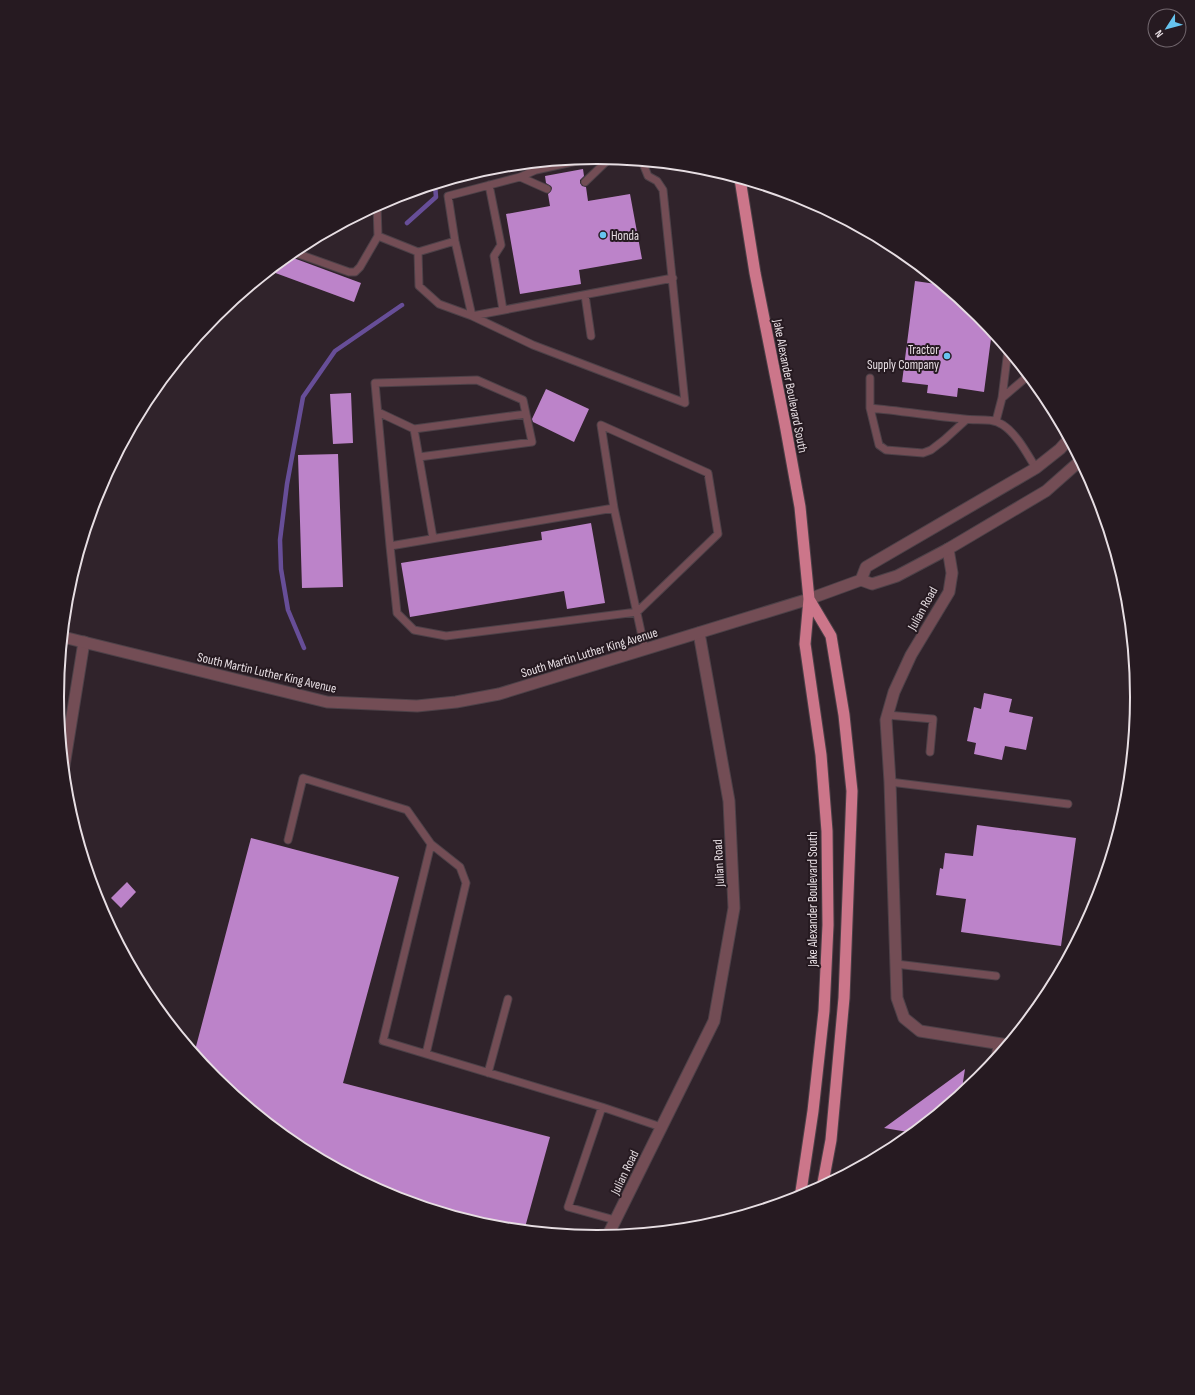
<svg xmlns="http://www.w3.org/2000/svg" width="1195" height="1395" viewBox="0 0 1195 1395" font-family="'Sofia Sans Condensed',sans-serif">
	<rect width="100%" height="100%" fill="#30232b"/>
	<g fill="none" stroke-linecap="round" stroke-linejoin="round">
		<!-- stream -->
		<path stroke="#674e98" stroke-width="4.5" d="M407,223L436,197L435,185
			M304,648L288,610L281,569L280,540L287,484L303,397L335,351L402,305"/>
	</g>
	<!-- building -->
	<path fill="#bc83c9" d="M583,169L584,176L580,180V183L582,186L586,187L588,201L630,194L642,259L579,270L581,284L520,294L506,214L550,206L548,194L551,191L552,188L551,186L546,183L545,176Z
		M288,256L361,283L354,302L270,271Z
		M915,281L943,285L980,315L992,331L984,392L958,388L957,397L927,393L928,385L902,382Z
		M546,389L589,409L574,442L533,422L532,419Z
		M351,393L353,443L333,444L330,394Z
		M338,454L343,587L302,588L298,455Z
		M591,523L605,603L567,609L564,591L410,617L401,563L542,540L541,532Z
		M984,693L1012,699L1009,712L1033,717L1026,750L1005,746L1002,760L974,754L976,743L967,741L974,707L981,709Z
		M977,825L1076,838L1061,946L961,932L966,899L936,895L940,868L943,869L945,853L973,856Z
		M251,838L399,877L343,1083L550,1137L524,1231L492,1228L390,1197L297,1147L215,1080L194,1054Z
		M127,882L136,892L121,908L111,898Z
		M965,1069L961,1095L914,1133L884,1128Z"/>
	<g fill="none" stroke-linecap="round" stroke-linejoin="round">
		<!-- service casing -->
		<g stroke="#4d4148" stroke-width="9">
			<path id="service" d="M591,158L536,170L520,177L448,196L455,241L472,316L533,345L685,403L663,190L657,181L648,176L642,161
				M520,177L547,189
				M585,182L610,158
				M489,185L501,245L494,256L503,310
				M378,236L418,252L455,241
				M293,252L349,272H355L360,267L378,236L377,205
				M418,252L419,286L439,304L472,316L673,278
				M585,295L591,336
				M870,378V408L879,445L886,450L923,453L931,450L944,440L966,420
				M1002,398L1029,375
				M870,408C901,411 933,416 964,419C977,421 991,417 1003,425C1017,434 1027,454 1036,468
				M378,412L414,429L433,538
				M996,421L1002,398L1008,350
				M414,429L526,414
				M614,508L601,425L708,473L718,534L637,612L446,636L414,630L397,613L390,546L614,508L645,650
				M390,546L375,383L477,380L523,400L532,442L419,457
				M887,715L933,719L930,752
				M890,782L1068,804
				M288,840L303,778L407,810L431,844L383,1041L602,1107
				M896,964L996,976
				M426,1054L466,883L460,867L431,844
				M995,1062L997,1044
				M488,1073L508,999
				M615,1220L568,1207L602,1107L661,1127"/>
		</g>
		<!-- minor casing -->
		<g stroke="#4d4148" stroke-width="13">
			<path id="minor" d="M948,549L952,573L949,592L911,655L894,692L886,720L890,782L897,998L904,1018L920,1031L1008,1045
				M64,766L84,642
				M607,1237L714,1021L734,908L729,801L699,633"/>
		</g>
		<!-- tertiary casing -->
		<g stroke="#4d4148" stroke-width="13">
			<path id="tertiary" d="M861,580L866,567L1036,468L1060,449L1069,439
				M63,637L327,702L417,706L456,702L499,694L809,599L861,580L872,584L897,576L948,549L1046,491L1081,460"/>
		</g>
		<!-- trunk casing -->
		<g stroke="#4d4148" stroke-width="13">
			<path id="trunk" d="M740,179L755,273L785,424L800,507L809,599L805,644L821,755L827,831L828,925L824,1011L813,1111L800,1198
				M809,599L831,636L844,715L852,791L844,998L831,1140L822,1188"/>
		</g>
		<!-- service -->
		<use href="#service" stroke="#734d55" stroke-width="7"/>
		<!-- minor -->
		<use href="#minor" stroke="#734d55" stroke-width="11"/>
		<!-- tertiary -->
		<use href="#tertiary" stroke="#734d55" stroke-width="11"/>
		<!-- trunk -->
		<use href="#trunk" stroke="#cc768a" stroke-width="11"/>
	</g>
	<!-- markers -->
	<g fill="#66c4ef" stroke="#261a21" stroke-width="1.5">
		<circle cx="603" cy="235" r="4"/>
		<circle cx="947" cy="356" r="4"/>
	</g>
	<g text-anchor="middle" stroke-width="4" stroke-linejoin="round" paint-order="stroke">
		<!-- poi labels -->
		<g font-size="13" fill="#e7dee3" stroke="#261a21" text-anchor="start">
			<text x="611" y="240">Honda</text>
			<text x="939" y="354" text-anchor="end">Tractor<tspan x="939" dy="15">Supply Company</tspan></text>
		</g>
		<!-- street labels -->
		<g font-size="13" fill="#e7dee3" stroke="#261a21">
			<text transform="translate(791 386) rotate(79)" y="5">Jake Alexander Boulevard South</text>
			<text transform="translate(922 608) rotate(-61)" y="5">Julian Road</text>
			<text transform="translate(589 652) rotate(-17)" y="5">South Martin Luther King Avenue</text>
			<text transform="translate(267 672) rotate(13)" y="5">South Martin Luther King Avenue</text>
			<text transform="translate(718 863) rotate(-93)" y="5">Julian Road</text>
			<text transform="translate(812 899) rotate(-90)" y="5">Jake Alexander Boulevard South</text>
			<text transform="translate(624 1172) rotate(-64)" y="5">Julian Road</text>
		</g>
	</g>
	<!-- crop -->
	<path d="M0 0H1195V1395H0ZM64 697a533 533 0 1 1 1066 0a533 533 0 1 1-1066 0Z" fill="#261a21" fill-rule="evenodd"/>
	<path fill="none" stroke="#e7dee3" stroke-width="2" d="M64 697a533 533 0 1 1 1066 0a533 533 0 1 1-1066 0Z"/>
	<!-- north arrow -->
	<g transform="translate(1167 28) rotate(234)"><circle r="19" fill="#261a21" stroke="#73686f"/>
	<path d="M0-3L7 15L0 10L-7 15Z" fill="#66c4ef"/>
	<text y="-6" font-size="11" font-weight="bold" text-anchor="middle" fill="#e7dee3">N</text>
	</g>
</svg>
